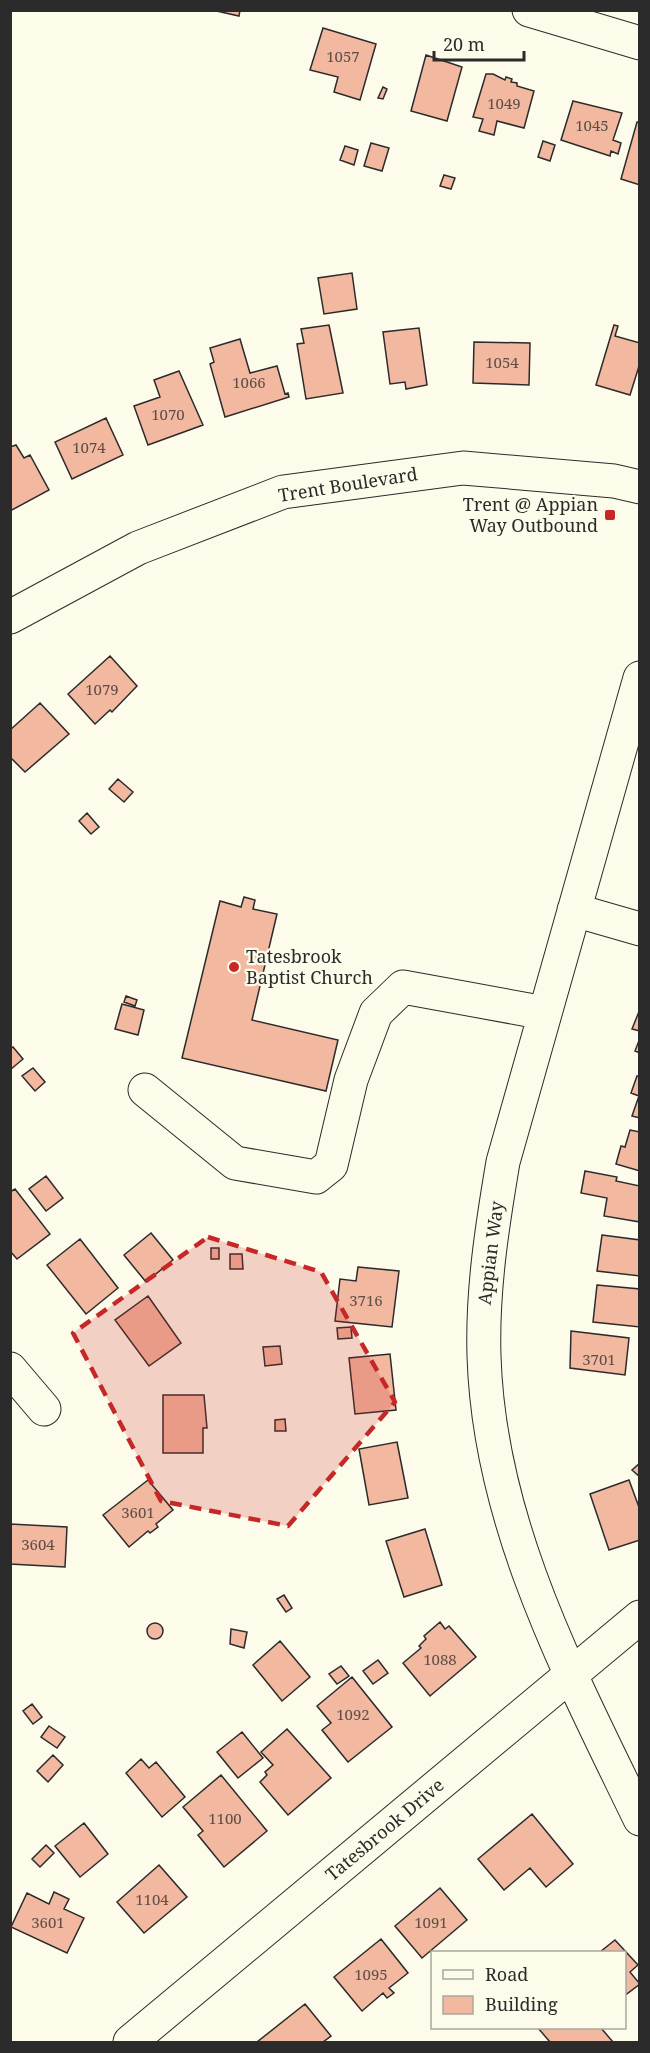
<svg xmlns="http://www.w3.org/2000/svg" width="650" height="2053" viewBox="0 0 650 2053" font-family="'Noto Serif',serif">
	<rect width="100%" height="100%" fill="#fdfbea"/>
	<!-- building -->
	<path fill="#f2b8a0" stroke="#2b2b2b" stroke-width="1.5" d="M212,10H240L239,16Z
		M323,28L376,44L360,100L334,92L338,77L310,70Z
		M426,55L462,67L447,121L411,111Z
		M486,74H493L505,80L506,77L512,79L511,82L517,83V86L534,91L524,128L497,121L494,135L479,131L483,119L473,117Z
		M383,87L387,89L383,99L378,98Z
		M573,101L622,113L613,140L621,143L618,154L611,151L610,156L561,140Z
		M637,122H640V185L621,179Z
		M543,141L555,145L550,161L538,157Z
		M371,143L389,148L382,171L364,166Z
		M345,146L358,150L354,165L340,160Z
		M444,175L455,178L451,189L440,186Z
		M352,273L357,309L324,314L318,278Z
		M329,325L343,393L306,399L297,344L304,343L301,329Z
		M614,325L618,326L615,336L640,343V363L630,395L596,385Z
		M419,328L427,385L406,389L405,382L390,384L383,332Z
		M240,339L250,373L277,366L285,394L288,393L289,397L225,417L210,364L214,362L210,348Z
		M474,342L530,343L529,385L473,383Z
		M179,371L203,425L148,445L134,406L160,397L154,380Z
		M106,418L123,455L72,479L55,442Z
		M16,445L24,458L30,455L49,490L10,511V447Z
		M110,656L137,686L112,712L110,710L95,724L68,694Z
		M40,703L69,734L25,772L10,757V730Z
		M118,779L133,792L124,802L109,789Z
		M87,813L99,827L91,834L79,821Z
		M244,897L255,900L253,909L277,914L252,1020L338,1040L326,1091L182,1058L220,901L241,907Z
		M126,996L137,1000L135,1006L124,1002Z
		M122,1004L144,1010L138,1035L115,1029Z
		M640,1009V1031L632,1029Z
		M640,1038V1053L635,1051Z
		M13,1047L23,1059L10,1070V1049Z
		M33,1068L45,1082L35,1091L22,1076Z
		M637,1076L640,1077V1118L632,1116L639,1096L631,1093Z
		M630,1130L640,1132V1171L616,1164L621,1146L625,1147Z
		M585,1171L617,1177L616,1181L640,1186V1222L604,1216L607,1198L581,1193Z
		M46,1176L63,1198L46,1211L29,1189Z
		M15,1189L50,1234L17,1259L10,1251V1192Z
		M151,1233L173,1260L146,1282L124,1255Z
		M602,1235L640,1240V1276L597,1271Z
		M80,1239L118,1288L86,1314L47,1265Z
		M211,1248H219V1259H211Z
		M230,1254H242L243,1269H230Z
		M358,1267L399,1271L392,1327L335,1321L340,1279L356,1281Z
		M597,1285L640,1289V1327L593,1322Z
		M148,1296L181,1343L149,1366L115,1320Z
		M351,1327L352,1338L338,1339L337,1328Z
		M571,1331L629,1338L625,1375L570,1368Z
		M280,1346L282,1364L265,1366L263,1347Z
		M390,1354L396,1410L355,1414L349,1358Z
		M163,1395H204L207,1428H203V1453H163Z
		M285,1419L286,1431H275V1420Z
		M397,1442L408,1498L369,1505L359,1449Z
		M640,1463V1477L632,1470Z
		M148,1480L173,1510L156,1524L158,1527L150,1533L148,1531L129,1547L103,1515Z
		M629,1480L640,1510V1540L609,1550L590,1494Z
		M10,1524L67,1527L65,1567L10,1564Z
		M425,1529L442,1585L404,1597L386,1541Z
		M284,1595L292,1608L286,1612L277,1599Z
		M440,1622L445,1629L449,1626L476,1657L430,1696L403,1663L421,1648L419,1646L426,1639L424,1636Z
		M147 1631a8 8 0 1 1 16 0a8 8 0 1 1-16 0Z
		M231,1629L247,1632L244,1648L230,1644Z
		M280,1641L310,1677L282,1701L253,1665Z
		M378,1660L388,1673L373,1684L363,1671Z
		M341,1666L349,1676L337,1684L329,1674Z
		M352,1677L392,1727L348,1762L322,1730L331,1723L317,1706Z
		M32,1704L42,1717L33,1724L23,1711Z
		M49,1726L65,1737L57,1748L41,1737Z
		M287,1729L331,1778L288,1815L260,1782L267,1775L265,1772L273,1765L261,1752Z
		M242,1732L263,1758L238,1778L217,1752Z
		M53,1755L63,1765L48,1782L37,1771Z
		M141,1759L149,1768L156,1762L185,1797L162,1817L126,1773Z
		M221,1775L267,1831L224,1867L198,1835L203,1831L183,1807Z
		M532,1814L573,1864L546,1887L530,1868L504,1890L478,1859Z
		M84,1823L108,1854L80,1877L55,1846Z
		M46,1845L54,1853L40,1867L32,1859Z
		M159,1865L187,1897L144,1933L117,1902Z
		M440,1888L467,1920L422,1958L395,1926Z
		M54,1892L69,1899L64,1909L84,1918L67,1953L11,1927L27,1893L49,1904Z
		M381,1939L408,1973L389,1988L394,1993L387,1998L383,1993L362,2011L334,1977Z
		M615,1940L638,1965L630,1972L640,1984L624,1996V1952H600Z
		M305,2004L331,2036L323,2042H257Z
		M538,2028H601L613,2042H550Z"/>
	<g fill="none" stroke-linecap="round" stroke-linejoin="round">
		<!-- minor casing -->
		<g stroke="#2b2b2b" stroke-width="35">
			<path id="minor" d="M529,10L640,43
				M10,617L138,548L283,492L463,468L614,481L640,487
				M640,678L503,1162C492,1227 482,1291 484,1356C489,1523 569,1672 640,1819
				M574,910L640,929
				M145,1090L235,1163L316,1177L331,1165L351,1080L376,1013L403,987L545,1013
				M10,1369L44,1409
				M130,2042L640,1617"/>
		</g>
		<!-- minor -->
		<use href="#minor" stroke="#fdfbea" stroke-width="33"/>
	</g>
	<!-- marked area -->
	<path fill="#c62828" fill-opacity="0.2" stroke="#c62828" stroke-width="4.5" stroke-dasharray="12 8" stroke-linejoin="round" d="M208,1237L321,1272L395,1402L288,1526L161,1501L73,1333Z"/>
	<!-- markers -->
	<g fill="#c62828" stroke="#fdfbea" stroke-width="2">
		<rect x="604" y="509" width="12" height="12" rx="3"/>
		<circle cx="234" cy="967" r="6"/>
	</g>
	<g text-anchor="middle" stroke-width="4.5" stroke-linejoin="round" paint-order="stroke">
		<!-- number labels -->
		<g font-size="15" fill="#5d4e48">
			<text x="343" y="62">1057</text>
			<text x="504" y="109">1049</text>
			<text x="592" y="131">1045</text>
			<text x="502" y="368">1054</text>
			<text x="249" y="388">1066</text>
			<text x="168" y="420">1070</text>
			<text x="89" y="453">1074</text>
			<text x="102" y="695">1079</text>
			<text x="366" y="1306">3716</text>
			<text x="599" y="1365">3701</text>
			<text x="138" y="1518">3601</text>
			<text x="38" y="1550">3604</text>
			<text x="440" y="1665">1088</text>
			<text x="353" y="1720">1092</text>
			<text x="225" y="1824">1100</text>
			<text x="152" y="1905">1104</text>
			<text x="48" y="1928">3601</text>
			<text x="431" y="1928">1091</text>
			<text x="371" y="1980">1095</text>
		</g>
		<!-- street labels -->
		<g font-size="18" fill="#2b2b2b" stroke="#fdfbea">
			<text transform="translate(348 485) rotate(-9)" y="6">Trent Boulevard</text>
			<text transform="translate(491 1253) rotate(-83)" y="6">Appian Way</text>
			<text transform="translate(385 1830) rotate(-40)" y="6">Tatesbrook Drive</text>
		</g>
		<!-- poi labels -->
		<g font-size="18" fill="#2b2b2b" stroke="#fdfbea" text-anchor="end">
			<text x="598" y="511">Trent @ Appian<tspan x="598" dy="21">Way Outbound</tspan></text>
			<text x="246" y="963" text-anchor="start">Tatesbrook<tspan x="246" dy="21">Baptist Church</tspan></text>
		</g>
	</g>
	<!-- border -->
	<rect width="650" height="2053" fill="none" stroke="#2b2b2b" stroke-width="24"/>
	<!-- legend -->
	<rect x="431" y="1951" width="195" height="78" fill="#fdfbea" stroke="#a9a89e" stroke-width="1.5"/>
	<rect x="443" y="1970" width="30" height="9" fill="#fdfbea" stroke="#a9a89e" stroke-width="1.5"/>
	<text x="485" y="1981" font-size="18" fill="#2b2b2b">Road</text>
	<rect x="443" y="1996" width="30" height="18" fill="#f2b8a0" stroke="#a9a89e" stroke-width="1.5"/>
	<text x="485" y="2011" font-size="18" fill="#2b2b2b">Building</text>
	<!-- scale -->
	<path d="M434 51v9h90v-9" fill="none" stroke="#2b2b2b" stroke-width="3"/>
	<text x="443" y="51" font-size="18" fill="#2b2b2b" stroke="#fdfbea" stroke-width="4.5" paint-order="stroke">20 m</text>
</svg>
